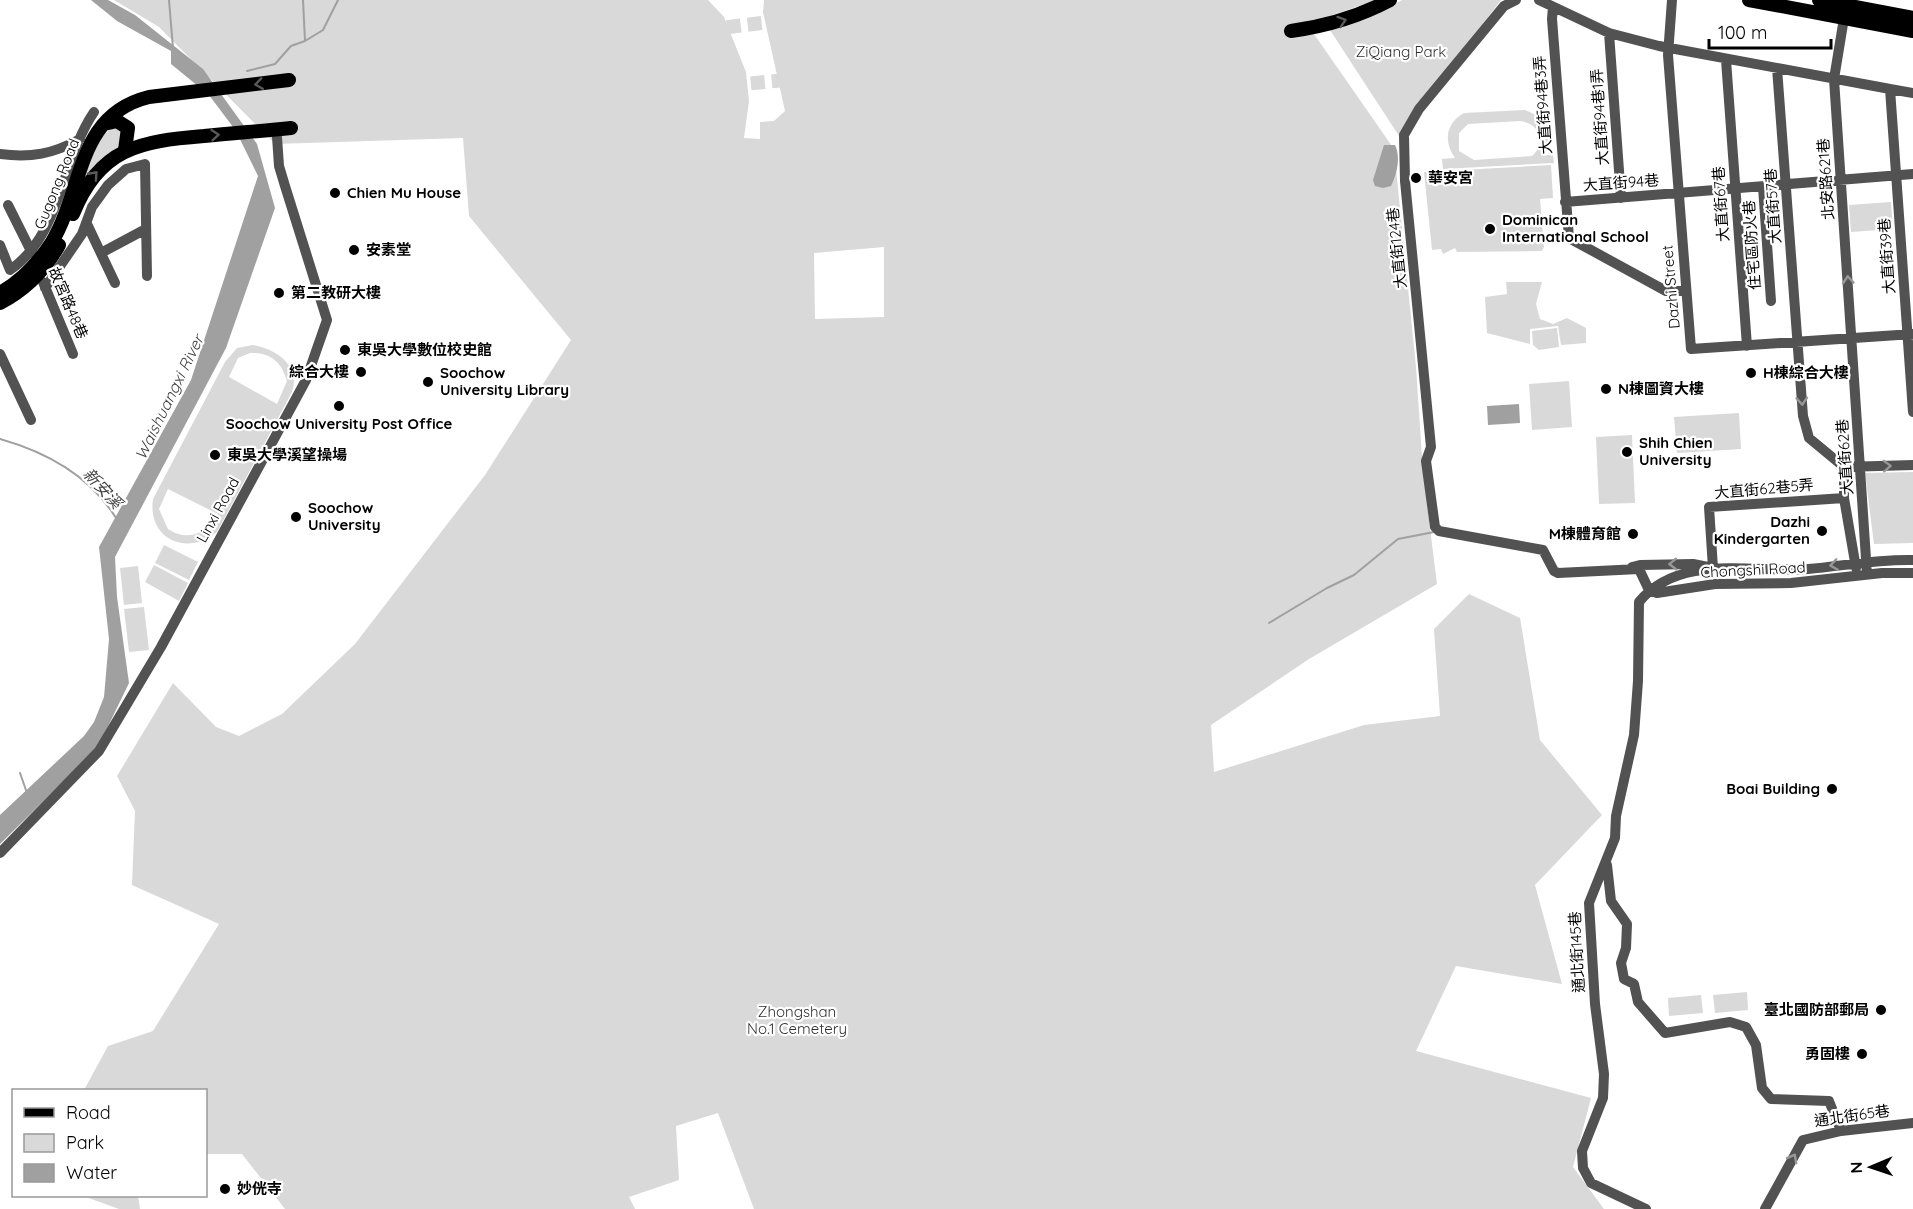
<svg xmlns="http://www.w3.org/2000/svg" width="1913" height="1209" viewBox="0 0 1913 1209" font-family="Quicksand,'Noto Sans TC',sans-serif">
	<rect width="100%" height="100%" fill="#fff"/>
	<!-- green -->
	<path fill="#d9d9d9" fill-rule="evenodd" d="M114,0H708L724,17L746,72L749,101L744,138L760,139V122L774,121L785,111L763,12L764,0H1376L1307,24L1394,149L1416,367L1423,472L1437,584L1309,659L1211,725L1214,772L1364,725L1440,716L1434,629L1469,594L1520,618L1540,740L1602,815L1535,885L1562,984L1456,966L1416,1051L1591,1098L1573,1167L1604,1209H754L718,1113L676,1126L679,1180L629,1197L635,1209H285L242,1154H206V1090H84L108,1046L153,1031L219,924L132,885L135,811L117,776L173,683L216,727L239,736L282,714L355,644L485,475L571,340L469,216L463,138L275,144L159,27ZM884,247V317L815,319L814,253Z
		M1402,0H1501L1411,118L1401,139L1328,27L1383,10Z
		M1525,110C1538,115 1545,121 1550,135L1542,155H1553L1554,163L1443,169L1442,159L1455,158C1443,141 1446,123 1464,113ZM1520,121C1540,123 1547,143 1532,156L1474,160L1459,151V133L1468,124Z
		M118,124L127,141L85,177L78,188C85,165 95,136 118,124Z
		M1551,165L1553,198L1540,199L1544,247L1542,251L1457,252L1455,248L1443,254L1441,249L1432,250L1424,172Z
		M1891,202L1893,229L1851,232L1849,205Z
		M1506,282H1542L1536,304L1540,319L1553,324L1567,318L1586,328V343L1561,345L1558,326L1530,329V344L1487,333L1485,297L1507,294Z
		M1557,328L1559,347L1539,350L1533,345L1532,331Z
		M253,345C276,349 301,365 292,392L217,532C187,557 147,539 153,499L225,362L237,348ZM250,353C270,352 281,361 287,381L277,404L229,377L238,358ZM168,489L218,514C208,532 188,543 168,529L159,509Z
		M1569,381L1572,427L1532,430L1529,384Z
		M1739,413L1741,449L1677,453L1674,417Z
		M1632,435L1635,503L1599,504L1596,437Z
		M1913,472V543L1874,544L1865,473Z
		M164,545L198,562L189,580L155,563Z
		M154,565L188,583L179,601L145,582Z
		M138,566L142,603L124,605L120,568Z
		M144,607L149,650L129,652L124,609Z
		M1747,992L1748,1010L1715,1013L1713,995Z
		M1701,995L1703,1013L1669,1016L1668,998Z
		M83,1196H138L140,1209H119Z"/>
	<!-- water -->
	<path fill="#a0a0a0" d="M91,0H108L135,15L203,69L257,144L275,208L226,348L115,557L117,597L129,683L98,747L0,844V815L84,736L94,722L104,697L109,639L99,547L191,380L258,176L236,131L209,95L171,64V51L117,21Z
		M1384,145H1395C1401,157 1397,174 1391,186L1383,188L1375,186L1373,180Z
		M1519,404L1520,423L1488,425L1487,406Z"/>
	<g fill="none" stroke-linecap="round" stroke-linejoin="round">
		<!-- stream -->
		<path stroke="#a0a0a0" stroke-width="2" d="M169,0L173,48
			M305,41L323,30L338,0
			M247,71L275,64L291,46L305,41L303,0
			M0,439C46,452 90,476 116,518
			M1269,623L1327,588L1354,575L1398,539L1434,532
			M20,773L27,793"/>
		<!-- major-tunnel -->
		<path stroke="#d9d9d9" stroke-width="14" stroke-dasharray="14 7" stroke-linecap="butt" d="M289,80L953,0
			M291,128L1291,31"/>
		<!-- minor -->
		<path stroke="#525252" stroke-width="10" d="M1516,0L1504,6L1419,109L1404,135L1405,181L1431,447L1426,461L1435,527L1439,531L1543,550L1554,571L1558,573L1639,569L1649,590
			M1539,0L1609,33L1659,46L1890,89L1913,412
			M1672,0L1668,55L1691,349L1913,334
			M1553,7L1552,19L1569,238L1666,291H1686
			M1845,12L1834,79L1867,574
			M1609,33L1621,198
			M1726,60L1747,346
			M1777,68L1803,416L1809,438L1844,467L1913,465
			M1890,89L1913,93
			M0,154C31,158 53,154 80,139
			M1763,187L1771,301
			M1565,202L1913,174
			M8,205L32,253
			M87,224L115,283
			M0,245L10,270C62,234 61,160 94,112
			M101,253L144,230
			M43,282L73,354
			M45,288L82,234L92,207L108,185L126,169L145,164L147,276
			M0,354L31,420
			M1844,467V498L1856,568
			M1632,567L1640,565L1693,564L1713,568L1709,507L1844,498
			M1649,590L1657,593L1715,584L1791,583L1882,573H1913
			M0,853L99,751L161,647L306,380L327,320L285,186L279,166L277,137
			M1607,865L1611,901L1627,924L1626,948L1621,963L1624,979L1634,984L1638,1002L1665,1033L1730,1022L1746,1027L1756,1045L1762,1088L1771,1099L1829,1101L1841,1131
			M1646,1209L1591,1183L1583,1168L1582,1151L1603,1098L1604,1074L1595,1004L1589,903L1615,838L1616,816L1634,735L1638,681L1639,602C1679,553 1753,573 1808,569C1843,566 1877,559 1913,560
			M1765,1209L1803,1140L1841,1131L1913,1123"/>
		<!-- major -->
		<path stroke="#000" stroke-width="14" d="M1749,0L1913,31
			M1819,0L1913,18
			M1291,31C1327,26 1358,17 1390,0
			M104,124L117,121L128,128L125,150
			M73,214C99,148 140,141 204,136C233,133 262,131 291,128
			M0,293C21,281 39,262 52,242C84,188 76,115 149,97L289,80
			M0,303C25,290 45,270 59,245"/>
	</g>
	<!-- one-way arrows -->
	<defs><path id="oneway-chevron" d="M-2-3.5L2.5 0L-2 3.5" fill="none" stroke-width="1.6" stroke-linecap="round" stroke-linejoin="round" transform="scale(1.5)"/></defs>
	<g stroke="#595959">
		<use href="#oneway-chevron" transform="translate(1342 21) rotate(-18)"/>
		<use href="#oneway-chevron" transform="translate(259 84) rotate(172)"/>
		<use href="#oneway-chevron" transform="translate(215 135) rotate(-5)"/>
		<use href="#oneway-chevron" transform="translate(94 175) rotate(-48)"/>
	</g>
	<g stroke="#979797">
		<use href="#oneway-chevron" transform="translate(1848 280) rotate(-94)"/>
		<use href="#oneway-chevron" transform="translate(1802 401) rotate(86)"/>
		<use href="#oneway-chevron" transform="translate(1887 466) rotate(-2)"/>
		<use href="#oneway-chevron" transform="translate(1673 564) rotate(179)"/>
		<use href="#oneway-chevron" transform="translate(1834 565) rotate(172)"/>
		<use href="#oneway-chevron" transform="translate(1793 1158) rotate(-61)"/>
	</g>
	<!-- markers -->
	<g fill="#000" stroke="#fff" stroke-width="2">
		<circle cx="1416" cy="178" r="6"/>
		<circle cx="335" cy="193" r="6"/>
		<circle cx="1490" cy="229" r="6"/>
		<circle cx="354" cy="250" r="6"/>
		<circle cx="279" cy="293" r="6"/>
		<circle cx="345" cy="350" r="6"/>
		<circle cx="361" cy="372" r="6"/>
		<circle cx="1751" cy="373" r="6"/>
		<circle cx="428" cy="382" r="6"/>
		<circle cx="1606" cy="389" r="6"/>
		<circle cx="339" cy="406" r="6"/>
		<circle cx="1627" cy="452" r="6"/>
		<circle cx="215" cy="455" r="6"/>
		<circle cx="296" cy="517" r="6"/>
		<circle cx="1822" cy="531" r="6"/>
		<circle cx="1633" cy="534" r="6"/>
		<circle cx="1832" cy="789" r="6"/>
		<circle cx="1881" cy="1010" r="6"/>
		<circle cx="1862" cy="1054" r="6"/>
		<circle cx="225" cy="1189" r="6"/>
	</g>
	<g text-anchor="middle" stroke-width="4.5" stroke-linejoin="round" paint-order="stroke">
		<!-- park labels -->
		<g font-size="15" fill="#303030" stroke="#fff">
			<text x="1401" y="57">ZiQiang Park</text>
			<text x="797" y="1017">Zhongshan<tspan x="797" dy="17">No.1 Cemetery</tspan></text>
		</g>
		<!-- street labels -->
		<g font-size="15" fill="#000" stroke="#fff">
			<text transform="translate(1543 105) rotate(-94)" y="5">大直街94巷3弄</text>
			<text transform="translate(1600 117) rotate(-94)" y="5">大直街94巷1弄</text>
			<text transform="translate(1826 179) rotate(-94)" y="5">北安路621巷</text>
			<text transform="translate(1621 183) rotate(-4)" y="5">大直街94巷</text>
			<text transform="translate(57 184) rotate(-68)" y="5">Gugong Road</text>
			<text transform="translate(1721 204) rotate(-94)" y="5">大直街67巷</text>
			<text transform="translate(1773 206) rotate(-94)" y="5">大直街57巷</text>
			<text transform="translate(1752 245) rotate(-94)" y="5">住宅區防火巷</text>
			<text transform="translate(1397 248) rotate(-96)" y="5">大直街124巷</text>
			<text transform="translate(1887 256) rotate(-94)" y="5">大直街39巷</text>
			<text transform="translate(1671 287) rotate(-95)" y="5">Dazhi Street</text>
			<text transform="translate(68 303) rotate(67)" y="5">故宮路48巷</text>
			<text transform="translate(1845 457) rotate(-94)" y="5">大直街62巷</text>
			<text transform="translate(1764 489) rotate(-5)" y="5">大直街62巷5弄</text>
			<text transform="translate(218 510) rotate(-61)" y="5">Linxi Road</text>
			<text transform="translate(1753 570) rotate(-3)" y="5">Chongshi Road</text>
			<text transform="translate(1577 952) rotate(-93)" y="5">通北街145巷</text>
			<text transform="translate(1852 1116) rotate(-8)" y="5">通北街65巷</text>
		</g>
		<!-- poi labels -->
		<g font-size="15" font-weight="bold" fill="#000" stroke="#fff" text-anchor="start">
			<text x="1428" y="183">華安宮</text>
			<text x="347" y="198">Chien Mu House</text>
			<text x="1502" y="225">Dominican<tspan x="1502" dy="17">International School</tspan></text>
			<text x="366" y="255">安素堂</text>
			<text x="291" y="298">第二教研大樓</text>
			<text x="357" y="355">東吳大學數位校史館</text>
			<text x="349" y="377" text-anchor="end">綜合大樓</text>
			<text x="440" y="378">Soochow<tspan x="440" dy="17">University Library</tspan></text>
			<text x="1763" y="378">H棟綜合大樓</text>
			<text x="1618" y="394">N棟圖資大樓</text>
			<text x="339" y="429" text-anchor="middle">Soochow University Post Office</text>
			<text x="1639" y="448">Shih Chien<tspan x="1639" dy="17">University</tspan></text>
			<text x="227" y="460">東吳大學溪望操場</text>
			<text x="308" y="513">Soochow<tspan x="308" dy="17">University</tspan></text>
			<text x="1810" y="527" text-anchor="end">Dazhi<tspan x="1810" dy="17">Kindergarten</tspan></text>
			<text x="1621" y="539" text-anchor="end">M棟體育館</text>
			<text x="1820" y="794" text-anchor="end">Boai Building</text>
			<text x="1869" y="1015" text-anchor="end">臺北國防部郵局</text>
			<text x="1850" y="1059" text-anchor="end">勇固樓</text>
			<text x="237" y="1194">妙侊寺</text>
		</g>
		<!-- water labels -->
		<g font-size="16" font-style="italic" fill="#414141" stroke="#fff">
			<text transform="translate(169 397) rotate(-64)" y="6">Waishuangxi River</text>
			<text transform="translate(103 488) rotate(47)" y="6">新安溪</text>
		</g>
	</g>
	<!-- legend -->
	<rect x="12" y="1089" width="195" height="108" fill="#ffffff" stroke="#999999" stroke-width="1.5"/>
	<rect x="24" y="1108" width="30" height="9" fill="#000000" stroke="#999999" stroke-width="1.5"/>
	<text x="66" y="1119" font-size="18" fill="#000000">Road</text>
	<rect x="24" y="1134" width="30" height="18" fill="#d9d9d9" stroke="#999999" stroke-width="1.5"/>
	<text x="66" y="1149" font-size="18" fill="#000000">Park</text>
	<rect x="24" y="1164" width="30" height="18" fill="#a0a0a0" stroke="#999999" stroke-width="1.5"/>
	<text x="66" y="1179" font-size="18" fill="#000000">Water</text>
	<!-- north arrow -->
	<g transform="translate(1871 1167) rotate(268)" stroke="#ffffff" stroke-width="4.5" paint-order="stroke">
	<path d="M0-4.5L10 22L0 15L-10 22Z" fill="#000000"/>
	<text y="-9" font-size="16" font-weight="bold" text-anchor="middle" fill="#000000">N</text>
	</g>
	<!-- scale -->
	<path d="M1709 39v9h122v-9" fill="none" stroke="#000000" stroke-width="3"/>
	<text x="1718" y="39" font-size="18" fill="#000000" stroke="#ffffff" stroke-width="4.5" paint-order="stroke">100 m</text>
</svg>
